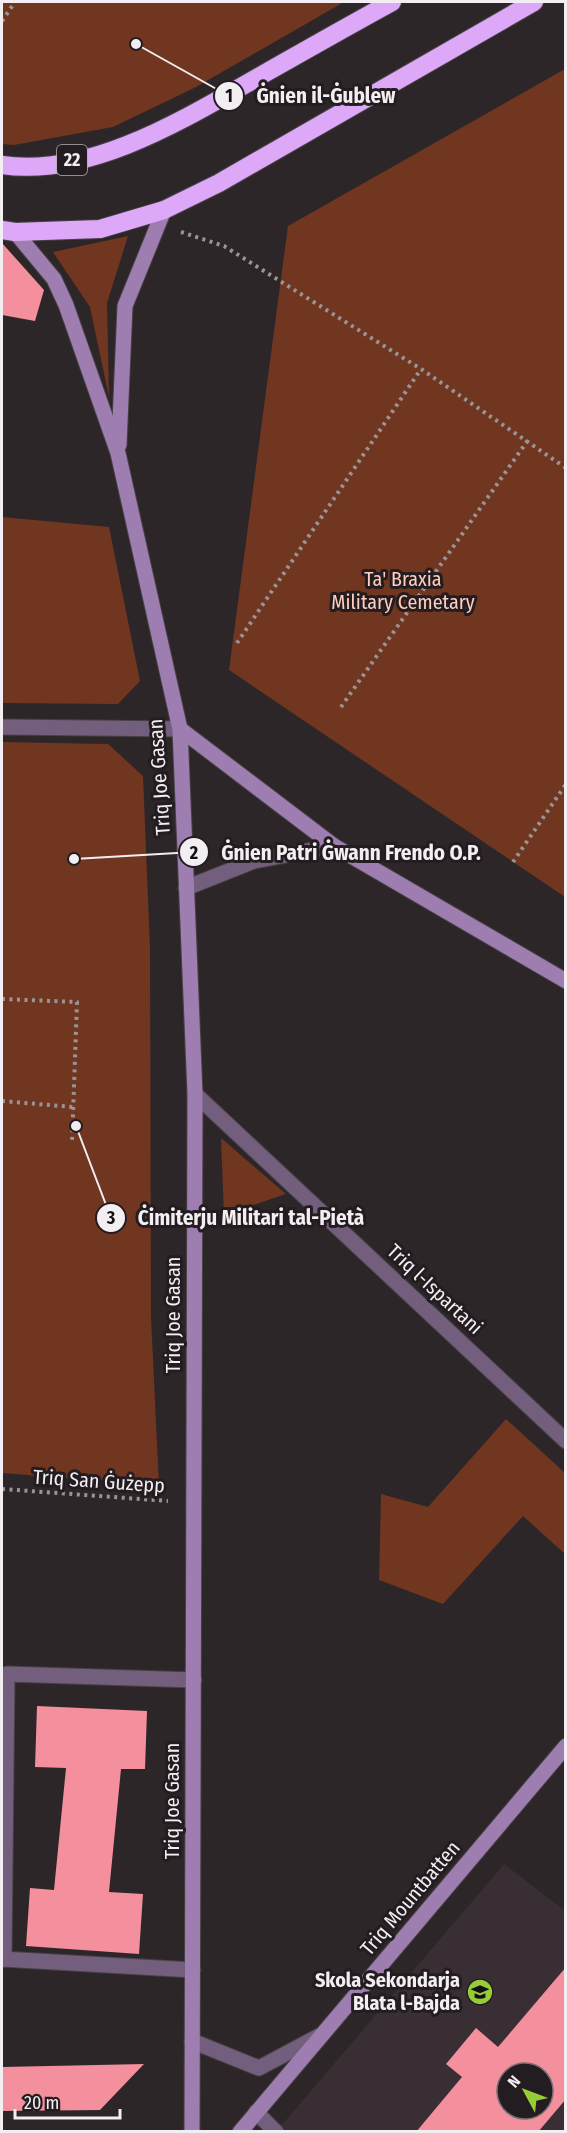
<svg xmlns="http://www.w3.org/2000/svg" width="567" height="2133" font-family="'Fira Sans Condensed',sans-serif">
<rect width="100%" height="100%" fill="#2c2629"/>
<path fill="#3a2e35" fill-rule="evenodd" d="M504,1864L565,1911V2131L276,2132ZM507,2073H543V2109H507Z"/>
<g fill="#713620">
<polygon points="2,2 344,2 196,87 113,127 14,145 2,144"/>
<polygon points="565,69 565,897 229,670 288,226"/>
<polygon points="128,236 107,303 109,397 90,307 53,252"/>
<polygon points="2,517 109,527 140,681 118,704 2,703"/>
<polygon points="2,742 108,744 143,776 150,948 151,1317 159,1485 2,1473"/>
<polygon points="221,1138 286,1194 224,1215"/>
<polygon points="506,1419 565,1473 565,1554 523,1516 443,1604 379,1580 381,1494 428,1507"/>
</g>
<g fill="#f48f9d" fill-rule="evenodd">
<polygon points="2,243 44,290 35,321 2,315"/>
<polygon points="37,1706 147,1711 145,1769 121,1769 109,1892 143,1894 139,1954 26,1946 30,1888 54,1890 66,1768 35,1767"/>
<path d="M566,1967V2099L538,2132H416L462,2077L446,2064L476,2028L498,2047ZM507,2073H543V2109H507Z"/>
<polygon points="144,2064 100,2110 2,2111 2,2067"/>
</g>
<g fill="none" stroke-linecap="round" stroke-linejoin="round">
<g stroke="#484245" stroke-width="17">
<polyline id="lane" points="256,2112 276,2132"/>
</g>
<g stroke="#484245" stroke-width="17">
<g id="street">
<polyline points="2,727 180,729"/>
<polyline points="186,888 254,861 334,846"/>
<polyline points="195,1094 566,1441"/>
<polyline points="2,1959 193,1970"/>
<polyline points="4,1959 7,1674 194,1680"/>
<polyline points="192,2041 259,2068 321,2035"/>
</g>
</g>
<g stroke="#484245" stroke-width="17">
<g id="secondary">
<polyline points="15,232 54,279 66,305 118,453 180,729 195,1094 192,2132"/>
<polyline points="119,445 125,306 164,210"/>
<polyline points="180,729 334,846 566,981"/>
<polyline points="240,2132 566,1746"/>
</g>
</g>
<g stroke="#484245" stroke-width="20">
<g id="highway">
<path d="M2,165C90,178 186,118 260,76C304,51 348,26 392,2"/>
<polyline points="2,230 15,232 100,229 164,210 219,183 534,2"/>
</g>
</g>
<g stroke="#999497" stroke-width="4" stroke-dasharray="3 4.5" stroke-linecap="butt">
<polyline points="2,21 15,2"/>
<polyline points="181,232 224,246 421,369 566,468"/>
<polyline points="237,643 421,369"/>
<polyline points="341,707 528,440"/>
<polyline points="513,862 566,784"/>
<polyline points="2,999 77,1002 72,1143"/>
<polyline points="2,1101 73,1107"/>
<polyline points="2,1489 168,1501"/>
</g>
<use href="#lane" stroke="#735e7e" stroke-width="15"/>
<use href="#street" stroke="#735e7e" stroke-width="15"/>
<use href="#secondary" stroke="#9e7db0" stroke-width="15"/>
<use href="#highway" stroke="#dda8f8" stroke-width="18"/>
</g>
<defs>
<g id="school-disc" transform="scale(1.35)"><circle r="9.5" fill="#97cc38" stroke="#231c20"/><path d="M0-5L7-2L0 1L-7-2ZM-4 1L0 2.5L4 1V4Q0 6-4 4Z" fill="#111"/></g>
</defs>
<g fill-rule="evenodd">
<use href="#school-disc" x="480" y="1992"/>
</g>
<g text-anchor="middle" stroke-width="6" stroke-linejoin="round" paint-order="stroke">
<rect fill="#231c20" stroke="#b5afb2" stroke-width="1.5" x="57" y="145" width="30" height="30" rx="4.5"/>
<g font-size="18" font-weight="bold" fill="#f3eef1">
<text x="72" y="166">22</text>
</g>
<g font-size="20" fill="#ffcebc" stroke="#231c20">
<text x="403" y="586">Ta' Braxia<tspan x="403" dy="23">Military Cemetary</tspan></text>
</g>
<g font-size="20" fill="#f3eef1" stroke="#231c20">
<text transform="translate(159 777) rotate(-94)" y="7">Triq Joe Gasan</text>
<text transform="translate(435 1289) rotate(43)" y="7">Triq l-Ispartani</text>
<text transform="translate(173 1315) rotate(-90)" y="7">Triq Joe Gasan</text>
<text transform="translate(99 1481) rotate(4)" y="7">Triq San Ġużepp</text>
<text transform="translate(172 1801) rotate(-90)" y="7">Triq Joe Gasan</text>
<text transform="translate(410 1898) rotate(-50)" y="7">Triq Mountbatten</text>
</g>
<g font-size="20" font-weight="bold" fill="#f3eef1" stroke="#231c20" text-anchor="end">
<text x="460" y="1987">Skola Sekondarja<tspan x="460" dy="23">Blata l-Bajda</tspan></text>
</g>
</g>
<path fill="none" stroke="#f3eef1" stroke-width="2" d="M136 44L229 96M74 859L194 852M76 1126L111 1218"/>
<g fill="#f3eef1" stroke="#231c20" stroke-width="2">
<circle cx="136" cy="44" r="6"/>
<circle cx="74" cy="859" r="6"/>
<circle cx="76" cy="1126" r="6"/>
<circle cx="229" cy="96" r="15"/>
<circle cx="194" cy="852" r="15"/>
<circle cx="111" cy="1218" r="15"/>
</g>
<g font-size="18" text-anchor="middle" font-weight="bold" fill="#111">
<text x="229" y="102">1</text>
<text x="194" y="859">2</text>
<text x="111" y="1224">3</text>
</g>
<g font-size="21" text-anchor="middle" font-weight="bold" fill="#f3eef1" stroke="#231c20" stroke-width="6" stroke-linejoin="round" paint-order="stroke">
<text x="326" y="103">Ġnien il-Ġublew</text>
<text x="351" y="860">Ġnien Patri Ġwann Frendo O.P.</text>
<text x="251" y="1225">Ċimiterju Militari tal-Pietà</text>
</g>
<rect width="567" height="2133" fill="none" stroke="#f3eef1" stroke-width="6"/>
<g transform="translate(525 2091) rotate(311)"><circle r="28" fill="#231c20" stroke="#767074" stroke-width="1.5"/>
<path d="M0-4.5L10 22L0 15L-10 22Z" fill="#97cc38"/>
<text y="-9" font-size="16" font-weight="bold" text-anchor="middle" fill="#f3eef1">N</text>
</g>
<path d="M15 2109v9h105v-9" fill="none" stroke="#f3eef1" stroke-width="3"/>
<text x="24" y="2109" font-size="18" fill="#f3eef1" stroke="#231c20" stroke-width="4.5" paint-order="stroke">20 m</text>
</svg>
